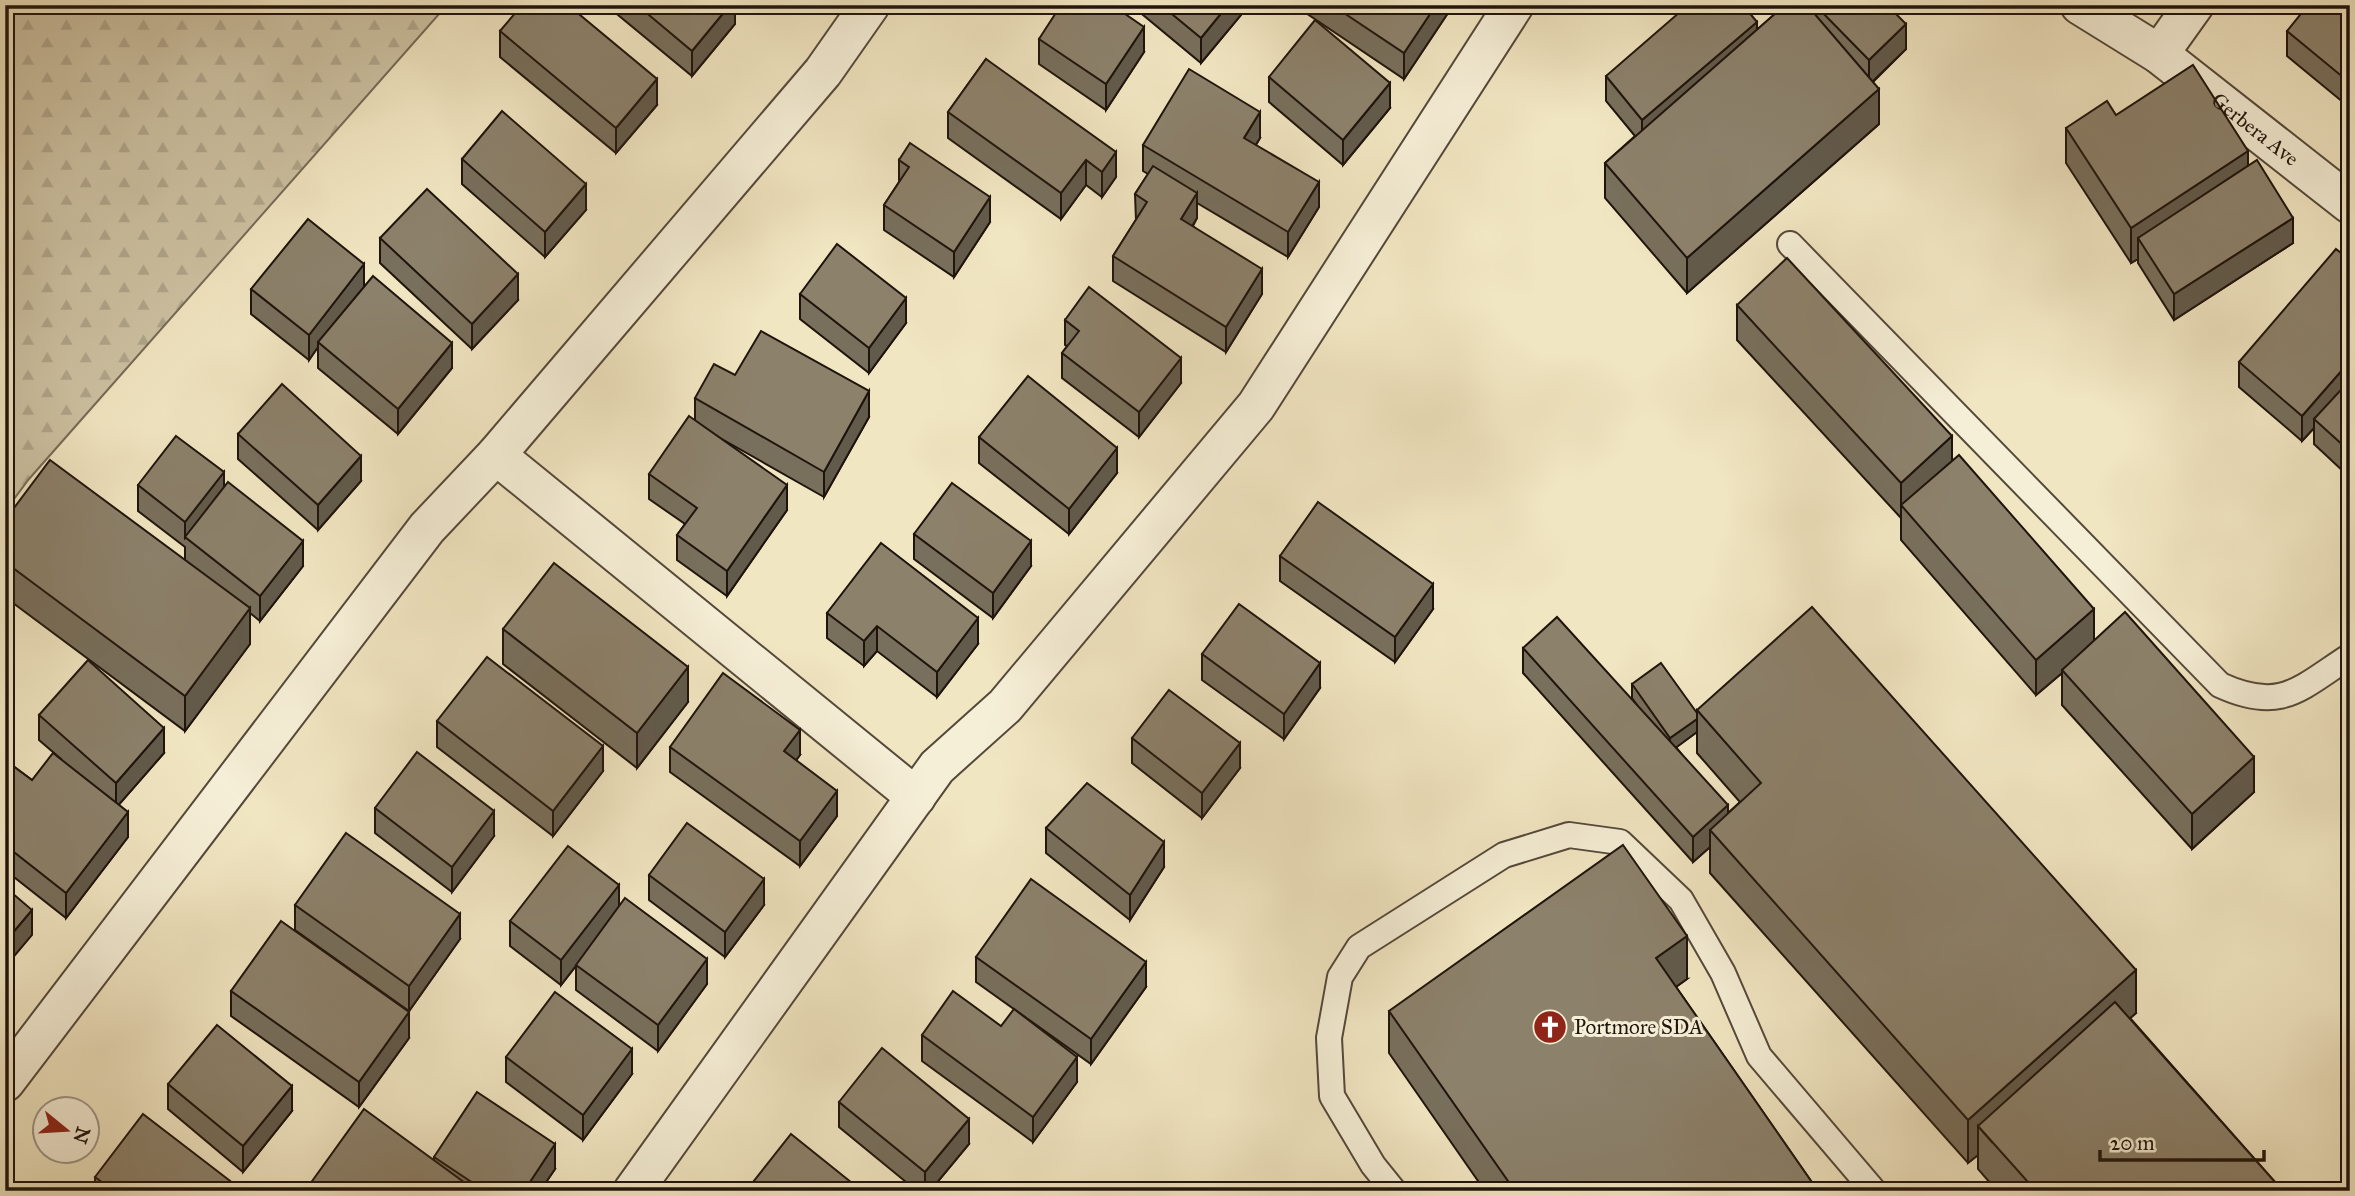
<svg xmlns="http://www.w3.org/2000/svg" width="2355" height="1196" font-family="'IM FELL Great Primer',serif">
<defs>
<pattern id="forest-firs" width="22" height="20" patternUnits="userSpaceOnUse" patternTransform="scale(1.75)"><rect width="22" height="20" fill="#cdc2a3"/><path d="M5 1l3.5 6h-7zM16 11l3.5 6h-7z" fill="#b0a68b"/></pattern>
</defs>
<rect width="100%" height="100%" fill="#f1e6c2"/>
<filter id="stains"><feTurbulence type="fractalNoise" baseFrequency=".00286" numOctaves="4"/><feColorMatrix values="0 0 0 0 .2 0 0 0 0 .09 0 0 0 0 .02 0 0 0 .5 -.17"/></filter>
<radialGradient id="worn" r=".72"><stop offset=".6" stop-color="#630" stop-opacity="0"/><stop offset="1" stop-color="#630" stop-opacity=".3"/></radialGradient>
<polygon fill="url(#forest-firs)" stroke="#766b58" stroke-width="2" points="5,5 447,5 29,479 5,511"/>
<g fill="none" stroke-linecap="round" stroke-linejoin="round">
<g stroke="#54483a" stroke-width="28">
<g id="service">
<path d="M1790,244L2220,685C2281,713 2299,689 2350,656"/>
<polyline points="1394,1191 1373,1165 1332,1096 1329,1038 1340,977 1359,947 1504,855 1569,835 1620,842 1681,900 1723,973 1759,1056 1874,1191"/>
</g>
</g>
<g stroke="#54483a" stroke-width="42">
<g id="minor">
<path id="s1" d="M2080,5L2159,54L2350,204"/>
<polyline points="2159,54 2194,5"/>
<polyline points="496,455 916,797"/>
<polyline points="5,1082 427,528 496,455 823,72 870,5"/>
<polyline points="633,1191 937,767 1005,706 1256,406 1514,5"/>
</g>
</g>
<use href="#service" stroke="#f6efd7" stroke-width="24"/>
<use href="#minor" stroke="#f6efd7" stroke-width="38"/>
</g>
<g fill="#786f5c" stroke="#1f140c" stroke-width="2" fill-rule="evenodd">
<polygon points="612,5 735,5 735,24 692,76 612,10"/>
<polygon points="1131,5 1241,5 1241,15 1201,63"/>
<polygon points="1294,5 1448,5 1448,13 1404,79"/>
<polygon points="1785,5 1887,5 1906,49 1873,82 1879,124 1687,293 1605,198 1605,163 1635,136 1606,101 1606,76 1757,30"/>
<polygon points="2350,5 2350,108 2287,56 2287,31"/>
<polygon points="500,31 657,105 616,153 500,57"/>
<polygon points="1039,39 1144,52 1106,110 1039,64"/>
<polygon points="986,59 1116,177 1102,197 1086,185 1061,219 948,138 948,112"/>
<polygon points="1269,77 1390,108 1343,165 1269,102"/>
<polygon points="2116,115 2248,166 2293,243 2174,320 2138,263 2138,259 2131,263 2066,163 2066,128"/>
<polygon points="1260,138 1256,145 1319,207 1288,257 1197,203 1197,218 1193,226 1262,294 1226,352 1113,281 1113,256 1136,220 1135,194 1148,174 1143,171 1143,145"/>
<polygon points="462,159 586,210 545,257 462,184"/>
<polygon points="899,160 990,222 954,277 884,230 884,205 899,182"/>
<polygon points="380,238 518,300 472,349 380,263"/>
<polygon points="2350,260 2345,473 2314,444 2314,428 2302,441 2239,387 2239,362"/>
<polygon points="364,287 452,368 398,434 318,368 318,347 309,360 251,314 251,289"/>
<polygon points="800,294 906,323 869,373 800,319"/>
<polygon points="1737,305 1952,461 2094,640 2254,792 2192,849 2062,705 2062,673 2036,695 1901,540 1901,518 1737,340"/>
<polygon points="1065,320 1181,383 1139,437 1062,378 1062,353 1067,346 1065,345"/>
<polygon points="735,375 869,417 824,497 720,438 787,510 727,596 677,560 677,535 685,524 649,499 649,474 695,420 695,398"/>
<polygon points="238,434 361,481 318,530 238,459"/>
<polygon points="979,437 1117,473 1069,534 979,463"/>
<polygon points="138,485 224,488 303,566 260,621 250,613 250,644 185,731 5,597 5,520 185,560 185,547 138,511"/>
<polygon points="914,534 1031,566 993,618 914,559"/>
<polygon points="1280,556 1433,609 1395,662 1280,581"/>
<polygon points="827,613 978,644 937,697 877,651 864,666 827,638"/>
<polygon points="503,629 688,702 637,768 503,664"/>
<path d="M1523,648L1637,705L1632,698V684L1697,713V710L2136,1013L2130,1018L2283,1191H1997L1978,1169V1155L1968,1163L1710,873V847L1693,862L1523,673ZM1697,732V753L1740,802L1728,813L1676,747Z"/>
<polygon points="1202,654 1320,688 1284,739 1202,680"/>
<polygon points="39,715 164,753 119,804 128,837 66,918 5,870 5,760 32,780 61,759 39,740"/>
<polygon points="437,721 603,771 553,836 437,747"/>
<polygon points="1132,738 1240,768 1202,818 1132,763"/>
<polygon points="670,747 800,755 796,760 837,816 800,866 670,772"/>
<polygon points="375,808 494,836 452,892 375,833"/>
<polygon points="2350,825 2350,878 2345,872 2345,829"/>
<polygon points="1046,828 1164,867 1130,920 1046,853"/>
<polygon points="649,875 764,905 725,957 649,900"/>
<polygon points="295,905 460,939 409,1011 295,930"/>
<polygon points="619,907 707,984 658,1051 576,990 576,966 561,985 510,946 510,921"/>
<polygon points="976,957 1146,987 1091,1064 976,982"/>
<polygon points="1687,979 1676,987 1818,1191 1485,1191 1389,1053 1389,1011"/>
<polygon points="231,991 409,1038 359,1107 231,1016"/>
<polygon points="1001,1026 1077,1082 1033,1142 922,1061 922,1035"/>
<polygon points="506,1057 632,1074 583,1140 506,1082"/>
<polygon points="168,1084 292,1111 243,1172 168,1109"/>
<polygon points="839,1102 969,1144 930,1191 917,1191 839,1127"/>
<polygon points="434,1157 555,1169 540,1191 305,1191 434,1160"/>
<polygon points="95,1177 238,1191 95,1191"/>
</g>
<g fill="#625a4b" stroke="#1f140c" stroke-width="2">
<polygon points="730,5 735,5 735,24 692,76 692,51"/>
<polygon points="1228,5 1241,5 1241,15 1201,63 1201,38"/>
<polygon points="1436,5 1448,5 1448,13 1404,79 1404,53"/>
<polygon points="1757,22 1757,47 1642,145 1642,120"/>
<polygon points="1906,24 1906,49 1869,85 1869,60"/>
<polygon points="1144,27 1144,52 1106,110 1106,84"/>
<polygon points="657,79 657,105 616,153 616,128"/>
<polygon points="1390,83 1390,108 1343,165 1343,140"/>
<polygon points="1879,89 1879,124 1687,293 1687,258"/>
<polygon points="1260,112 1260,138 1244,163 1244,138"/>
<polygon points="2248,151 2248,186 2138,238 2138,259 2131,263 2131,228"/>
<polygon points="1116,152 1116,177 1102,197 1102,172"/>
<polygon points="1086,160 1086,185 1061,219 1061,193"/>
<polygon points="1319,182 1319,207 1288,257 1288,232"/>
<polygon points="586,184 586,210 545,257 545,232"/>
<polygon points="1197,193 1197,218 1181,244 1181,219"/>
<polygon points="990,197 990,222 954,277 954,252"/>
<polygon points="2293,218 2293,243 2174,320 2174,294"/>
<polygon points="364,264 364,289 318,342 318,347 309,360 309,335"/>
<polygon points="1262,269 1262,294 1226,352 1226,327"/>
<polygon points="518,274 518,300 472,349 472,324"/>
<polygon points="906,298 906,323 869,373 869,348"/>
<polygon points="452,343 452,368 398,434 398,409"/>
<polygon points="1181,358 1181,383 1139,437 1139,412"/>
<polygon points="2350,361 2350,386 2314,419 2314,428 2302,441 2302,416"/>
<polygon points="869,391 869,417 824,497 824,472"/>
<polygon points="1952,436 1952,471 1901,505 1901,518 1901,483"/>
<polygon points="2350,442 2350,467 2345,473 2345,447"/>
<polygon points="1117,448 1117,473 1069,534 1069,509"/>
<polygon points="361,456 361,481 318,530 318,505"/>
<polygon points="224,472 224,497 185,538 185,522"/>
<polygon points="787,485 787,510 727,596 727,571"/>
<polygon points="303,541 303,566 260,621 260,596"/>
<polygon points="1031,541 1031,566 993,618 993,593"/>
<polygon points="1433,584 1433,609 1395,662 1395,637"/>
<polygon points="250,608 250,644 185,731 185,696"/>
<polygon points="2094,609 2094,644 2062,670 2062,673 2036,695 2036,660"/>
<polygon points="978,618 978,644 937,697 937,672"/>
<polygon points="877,626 877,651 864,666 864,641"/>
<polygon points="1320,663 1320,688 1284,739 1284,714"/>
<polygon points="688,667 688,702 637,768 637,733"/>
<polygon points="1697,719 1697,732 1670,752 1670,738"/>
<polygon points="164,728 164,753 116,808 116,783"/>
<polygon points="800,730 800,755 784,777 784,751"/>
<polygon points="1240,743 1240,768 1202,818 1202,793"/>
<polygon points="603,746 603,771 553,836 553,811"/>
<polygon points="2254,757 2254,792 2192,849 2192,814"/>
<polygon points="837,791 837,816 800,866 800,841"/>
<polygon points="1728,805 1728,830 1710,830 1710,847 1693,862 1693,837"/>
<polygon points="494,811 494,836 452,892 452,867"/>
<polygon points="128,812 128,837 66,918 66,893"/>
<polygon points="1164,842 1164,867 1130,920 1130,895"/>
<polygon points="764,879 764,905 725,957 725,932"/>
<polygon points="619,885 619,910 561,985 561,960"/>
<polygon points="32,910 32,935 5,967 5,942"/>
<polygon points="460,914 460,939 409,1011 409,986"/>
<polygon points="1687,936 1687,979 1656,1001 1656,958"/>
<polygon points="707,959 707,984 658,1051 658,1025"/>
<polygon points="1146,962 1146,987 1091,1064 1091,1039"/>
<polygon points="2136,970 2136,1013 1992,1142 1978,1126 1978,1155 1968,1163 1968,1120"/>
<polygon points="409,1012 409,1038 359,1107 359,1082"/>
<polygon points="632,1049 632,1074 583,1140 583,1115"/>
<polygon points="1077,1057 1077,1082 1033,1142 1033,1117"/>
<polygon points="292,1086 292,1111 243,1172 243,1146"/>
<polygon points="969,1119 969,1144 930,1191 925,1191 925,1172"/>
<polygon points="555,1144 555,1169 540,1191 524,1191"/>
</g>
<g fill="#8c816b" stroke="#1f140c" stroke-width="2">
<polygon points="522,5 568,5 657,79 616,128 500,31"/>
<polygon points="637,5 730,5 692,51"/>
<polygon points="1061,5 1112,5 1144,27 1106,84 1039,39"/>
<polygon points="1161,5 1228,5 1201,38"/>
<polygon points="1332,5 1436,5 1404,53"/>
<polygon points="1688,5 1743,5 1757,22 1642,120 1606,76"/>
<polygon points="1785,5 1807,5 1879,89 1687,258 1605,163"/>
<polygon points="1815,5 1887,5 1906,24 1869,60"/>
<polygon points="2308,5 2350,5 2350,83 2287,31"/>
<polygon points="1315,20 1390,83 1343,140 1269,77"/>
<polygon points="986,59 1116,152 1102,172 1086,160 1061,193 948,112"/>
<polygon points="2193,65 2248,151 2131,228 2066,128 2107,101 2116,115"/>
<polygon points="1189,69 1260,112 1244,138 1319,182 1288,232 1143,145"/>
<polygon points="502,111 586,184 545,232 462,159"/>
<polygon points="910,143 990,197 954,252 884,205 909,167 899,160"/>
<polygon points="2257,160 2293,218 2174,294 2138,238"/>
<polygon points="1153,166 1197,193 1181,219 1262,269 1226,327 1113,256 1147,202 1135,194"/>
<polygon points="427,189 518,274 472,324 380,238"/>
<polygon points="308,219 364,264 309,335 251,289"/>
<polygon points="837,244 906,298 869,348 800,294"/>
<polygon points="2336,249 2350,260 2350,361 2302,416 2239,362"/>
<polygon points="1787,258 1952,436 1901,483 1737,305"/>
<polygon points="373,276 452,343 398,409 318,342"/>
<polygon points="1089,287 1181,358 1139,412 1062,353 1079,331 1065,320"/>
<polygon points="761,331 869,391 824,472 695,398 714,364 735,375"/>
<polygon points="1028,376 1117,448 1069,509 979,437"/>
<polygon points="2350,380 2350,442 2345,447 2314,419"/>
<polygon points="282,384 361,456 318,505 238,434"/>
<polygon points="689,416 787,485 727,571 677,535 697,508 649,474"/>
<polygon points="176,436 224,472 185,522 138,485"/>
<polygon points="1959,455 2094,609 2036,660 1901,505"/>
<polygon points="50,460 250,608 185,696 5,562 5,520"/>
<polygon points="228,482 303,541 260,596 185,537"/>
<polygon points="952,483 1031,541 993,593 914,534"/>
<polygon points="1318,502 1433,584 1395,637 1280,556"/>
<polygon points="881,543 978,618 937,672 877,626 864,641 827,613"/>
<polygon points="554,563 688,667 637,733 503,629"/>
<polygon points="1239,604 1320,663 1284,714 1202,654"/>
<polygon points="1812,607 2136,970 1968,1120 1710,830 1761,783 1697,710"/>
<polygon points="2125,612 2254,757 2192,814 2062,670"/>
<polygon points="1557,617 1728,805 1693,837 1523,648"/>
<polygon points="487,657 603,746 553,811 437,721"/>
<polygon points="88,660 164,728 116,783 39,715"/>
<polygon points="1661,663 1697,713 1697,719 1670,738 1632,684"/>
<polygon points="723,673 800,730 784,751 837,791 800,841 670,747"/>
<polygon points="1169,690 1240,743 1202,793 1132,738"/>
<polygon points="417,752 494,811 452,867 375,808"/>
<polygon points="53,753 128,812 66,893 5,845 5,760 32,780"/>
<polygon points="1087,783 1164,842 1130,895 1046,828"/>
<polygon points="687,823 764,879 725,932 649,875"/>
<polygon points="2350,825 2350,835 2345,829"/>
<polygon points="346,833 460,914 409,986 295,905"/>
<polygon points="1623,845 1687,936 1656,958 1818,1191 1515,1191 1389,1011"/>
<polygon points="568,846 619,885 561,960 510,921"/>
<polygon points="1031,879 1146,962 1091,1039 976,957"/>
<polygon points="5,887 32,910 5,942"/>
<polygon points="625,898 707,959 658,1025 576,965"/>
<polygon points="281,921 409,1012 359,1082 231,991"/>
<polygon points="953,991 1001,1026 1014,1009 1077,1057 1033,1117 922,1035"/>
<polygon points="555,992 632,1049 583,1115 506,1057"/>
<polygon points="2115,1002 2283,1191 2036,1191 1978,1126"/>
<polygon points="217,1025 292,1086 243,1146 168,1084"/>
<polygon points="882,1048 969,1119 925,1172 839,1102"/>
<polygon points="477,1092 555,1144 524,1191 485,1191 434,1157"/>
<polygon points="364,1109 476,1191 305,1191"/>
<polygon points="143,1114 238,1187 236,1191 114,1191 95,1177"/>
<polygon points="791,1134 862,1191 746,1191"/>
</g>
<defs>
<g id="church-disc" transform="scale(1.75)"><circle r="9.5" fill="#8f2418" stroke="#f6efd7"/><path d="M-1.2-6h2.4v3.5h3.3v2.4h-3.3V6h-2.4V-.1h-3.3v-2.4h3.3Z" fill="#fff"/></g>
</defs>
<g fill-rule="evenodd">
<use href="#church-disc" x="1550" y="1027"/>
</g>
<g text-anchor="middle" stroke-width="6" stroke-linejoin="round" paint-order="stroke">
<g font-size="21" fill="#1f140c" stroke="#f6efd7">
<text dy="7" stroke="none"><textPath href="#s1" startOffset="215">Gerbera Ave</textPath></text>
</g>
<g font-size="21" fill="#1f140c" stroke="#f6efd7" text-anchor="start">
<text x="1574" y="1034">Portmore SDA</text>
</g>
</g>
<rect width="2355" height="1196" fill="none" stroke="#f1e6c2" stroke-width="28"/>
<rect x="7" y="7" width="2341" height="1182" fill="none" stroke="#1f140c" stroke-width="3.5"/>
<rect x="14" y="14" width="2327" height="1168" fill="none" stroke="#1f140c" stroke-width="2"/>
<g transform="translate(66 1130) rotate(108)"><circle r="33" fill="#f6efd7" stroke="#a09786" stroke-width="2"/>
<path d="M0-5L12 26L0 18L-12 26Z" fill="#8f2418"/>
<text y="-10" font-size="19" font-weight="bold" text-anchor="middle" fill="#1f140c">N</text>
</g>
<path d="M2100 1150v10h164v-10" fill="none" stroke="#1f140c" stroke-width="3.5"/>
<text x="2110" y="1150" font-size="21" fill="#1f140c" stroke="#f6efd7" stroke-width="5" paint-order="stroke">20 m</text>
<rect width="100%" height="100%" filter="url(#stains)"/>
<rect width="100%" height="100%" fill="url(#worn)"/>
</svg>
